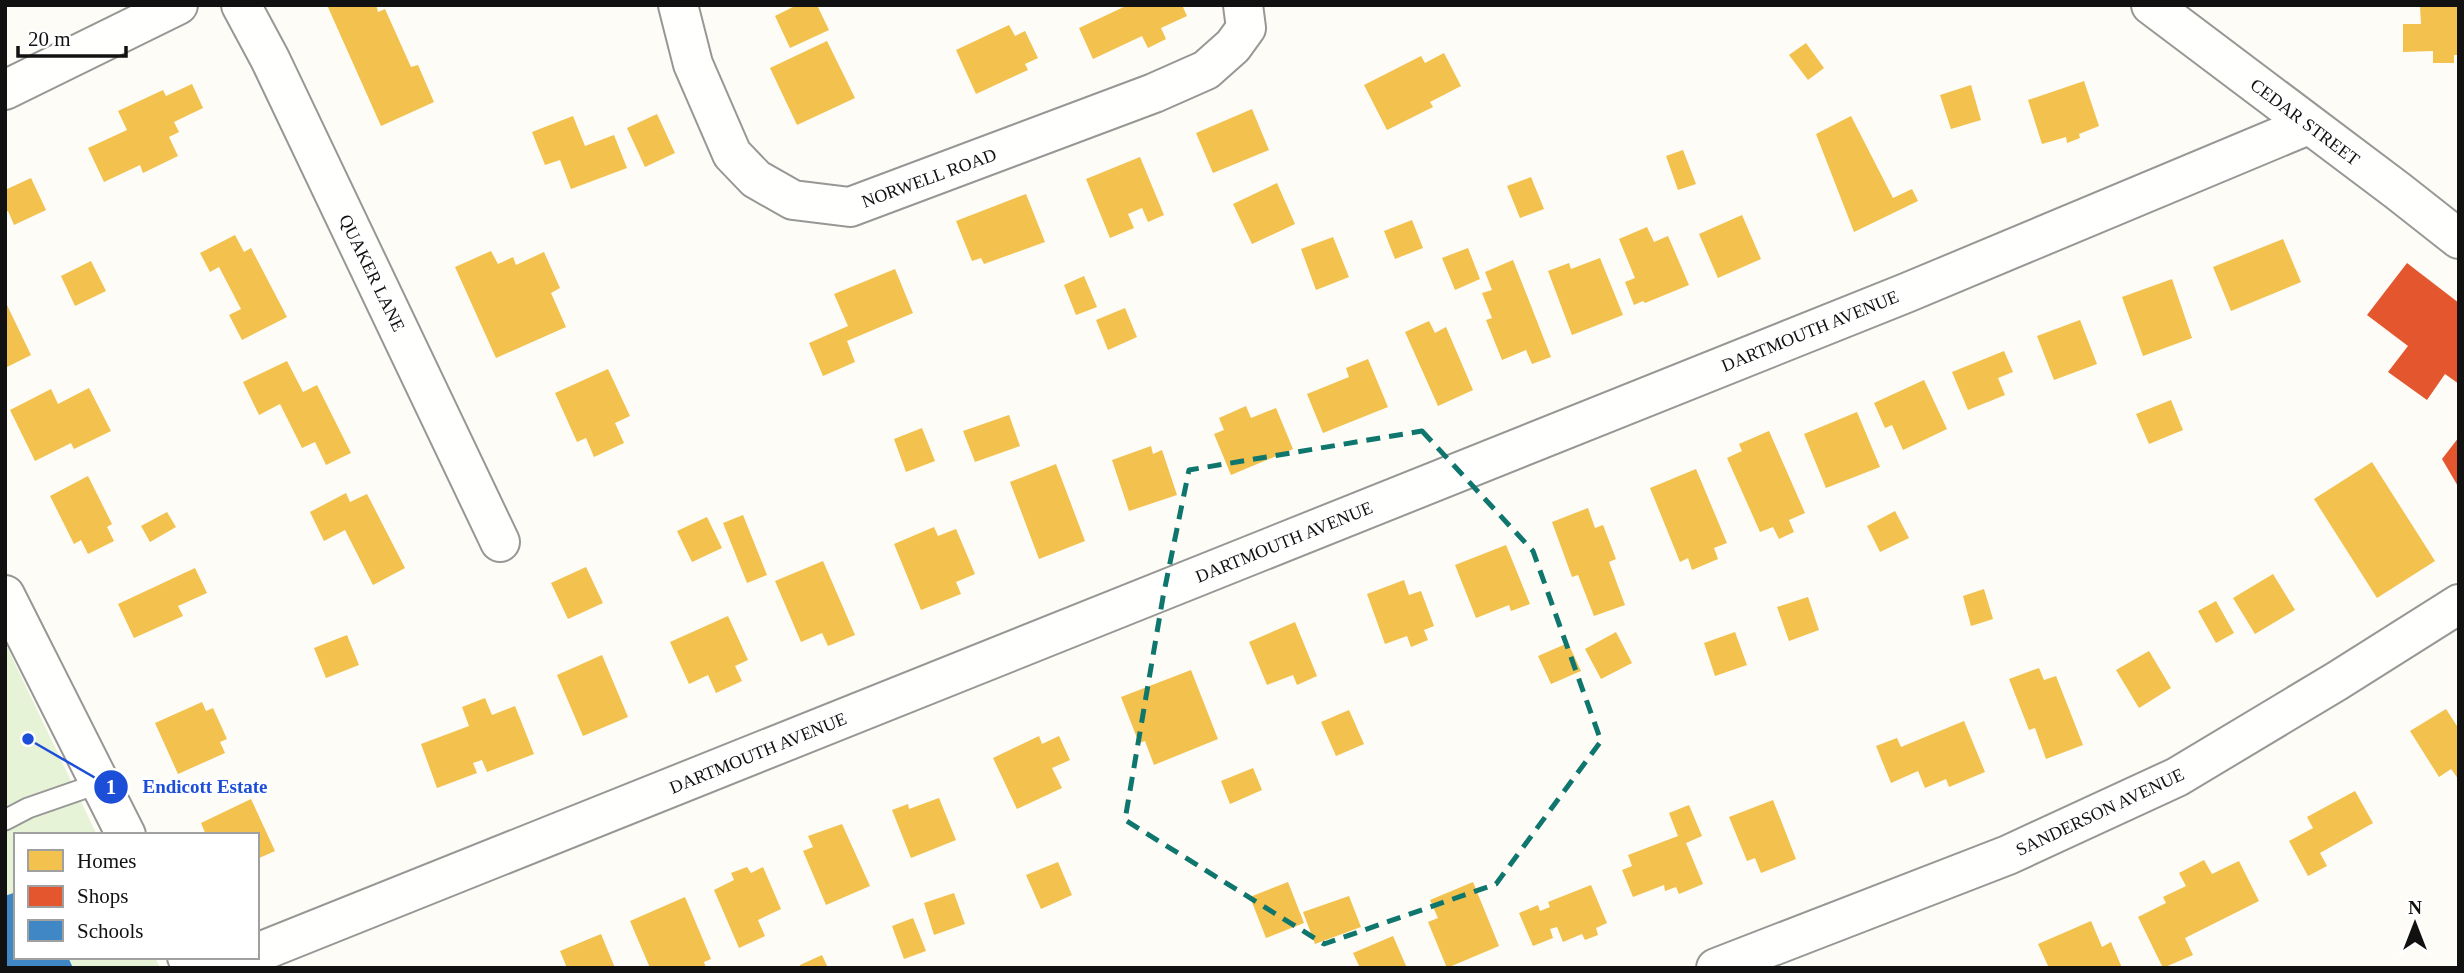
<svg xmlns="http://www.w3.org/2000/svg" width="2464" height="973" font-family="'Times New Roman',serif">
<rect width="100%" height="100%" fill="#fdfcf7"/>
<polygon fill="#e7f3d7" points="5,643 97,835 16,835 16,957 155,957 160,968 5,968"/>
<g fill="#f2c14e">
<polygon points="327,5 376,5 378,12 385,9 411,67 418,65 434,102 381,126"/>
<polygon points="797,5 817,5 829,30 790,48 775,16"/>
<polygon points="1128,5 1182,5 1187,16 1161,28 1166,39 1148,48 1142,36 1093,59 1079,28"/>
<polygon points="2420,6 2459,6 2459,55 2454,55 2454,63 2433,63 2433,51 2403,52 2403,24 2421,24"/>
<polygon points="1009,25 1015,36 1025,31 1038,58 1025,64 1028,70 976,94 956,50"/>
<polygon points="827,41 855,98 797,125 770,68"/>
<polygon points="1806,43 1824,68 1808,80 1789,55"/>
<polygon points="1444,53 1461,86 1430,102 1433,107 1387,130 1364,85 1421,56 1425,63"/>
<polygon points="2084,81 2099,126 2079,134 2080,138 2067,143 2066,137 2042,144 2028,100"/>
<polygon points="192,84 203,108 174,122 179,132 169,137 178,156 143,173 140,165 104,182 88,148 127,130 118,111 163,90 166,96"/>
<polygon points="1971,85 1981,120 1951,129 1940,95"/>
<polygon points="1252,109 1269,150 1213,173 1196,133"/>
<polygon points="657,114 675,153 645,167 627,128"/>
<polygon points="573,116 585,146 614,135 627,168 571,189 560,160 545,165 532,132"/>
<polygon points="1851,116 1893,198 1912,189 1918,201 1854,232 1816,134"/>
<polygon points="1683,150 1696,184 1678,190 1666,156"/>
<polygon points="1140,157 1164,215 1148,222 1142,208 1128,214 1134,228 1110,238 1086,179"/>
<polygon points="1531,177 1544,209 1520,218 1507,186"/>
<polygon points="31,178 46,210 14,225 8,211 5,212 5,190"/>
<polygon points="1277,183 1295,224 1252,244 1233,204"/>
<polygon points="1026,194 1045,242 984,264 981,258 972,261 956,221"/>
<polygon points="1742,215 1761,259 1718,278 1699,234"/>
<polygon points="1412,220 1423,248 1395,259 1384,231"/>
<polygon points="1647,227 1654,242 1668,236 1689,285 1645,303 1643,301 1634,305 1625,282 1635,278 1619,239"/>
<polygon points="235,235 244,252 251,248 287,317 242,340 229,315 241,309 219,267 210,272 200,253"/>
<polygon points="1333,237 1349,277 1316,290 1301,249"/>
<polygon points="2283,239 2301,282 2231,311 2213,267"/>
<polygon points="1468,248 1480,279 1455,290 1442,258"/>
<polygon points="491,251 498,264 513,257 516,265 544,252 560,288 551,293 566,327 496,358 455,267"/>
<polygon points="1600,258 1623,315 1572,335 1548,271 1569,263 1571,269"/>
<polygon points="1513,260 1551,357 1532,364 1526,350 1502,360 1486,320 1492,318 1482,293 1492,290 1485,272"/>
<polygon points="91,261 106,291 75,306 61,276"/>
<polygon points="895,269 913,313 847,341 855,362 823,376 809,343 848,326 834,294"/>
<polygon points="1084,276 1097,307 1076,315 1064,285"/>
<polygon points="2172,279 2192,338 2143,356 2122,297"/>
<polygon points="5,301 31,355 5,368"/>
<polygon points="1125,308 1137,337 1108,350 1096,320"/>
<polygon points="2080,320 2097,364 2054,380 2037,336"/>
<polygon points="1429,321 1435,333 1446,327 1473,390 1438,406 1405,332"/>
<polygon points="2004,351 2013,372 1998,378 2005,395 1968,410 1952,372"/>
<polygon points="1368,359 1388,407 1323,433 1307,394 1349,377 1346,368"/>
<polygon points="287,361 303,392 317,385 351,453 326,465 315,442 302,448 280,404 259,415 243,382"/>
<polygon points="608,369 630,416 615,423 624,443 594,457 586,438 577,442 555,393"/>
<polygon points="1924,380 1947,429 1903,450 1892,425 1885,428 1874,403"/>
<polygon points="89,388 111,431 74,449 71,443 35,461 10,410 51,389 58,404"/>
<polygon points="2171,400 2183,430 2149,444 2136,414"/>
<polygon points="1246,406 1251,418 1276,408 1293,449 1231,475 1214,434 1224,430 1219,418"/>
<polygon points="1857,412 1880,467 1826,488 1804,434"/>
<polygon points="1009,415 1020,446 975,462 963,431"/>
<polygon points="922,428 935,461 906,472 894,439"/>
<polygon points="1769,431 1805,513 1789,520 1794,532 1779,539 1773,527 1760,532 1727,458 1742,451 1739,444"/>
<polygon points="1151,446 1153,454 1162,450 1177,495 1129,511 1112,460"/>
<polygon points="2372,462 2435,561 2377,598 2314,499"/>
<polygon points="1056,464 1085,541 1039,559 1010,482"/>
<polygon points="1696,469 1727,543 1714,548 1718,559 1692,570 1688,558 1680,562 1650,488"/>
<polygon points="88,476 112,524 107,527 114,541 88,554 81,540 74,544 50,496"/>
<polygon points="346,493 350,502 367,494 405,568 373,585 345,530 324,541 310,512"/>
<polygon points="1588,508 1595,528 1603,525 1616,559 1609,562 1625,605 1594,616 1578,575 1572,577 1552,522"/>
<polygon points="1895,511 1909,538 1880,552 1867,526"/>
<polygon points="167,512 176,527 150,542 141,526"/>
<polygon points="743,515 767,575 747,583 723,523"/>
<polygon points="707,517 722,548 692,562 677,531"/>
<polygon points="934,527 938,536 956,529 975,574 956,582 961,594 921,610 894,544"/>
<polygon points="1506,545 1530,604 1511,611 1509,605 1476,618 1455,565"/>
<polygon points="823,561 855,635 828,646 822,633 801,642 775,581"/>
<polygon points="586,567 603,603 568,619 551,583"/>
<polygon points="195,568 207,593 178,606 183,616 134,638 118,604"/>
<polygon points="2273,574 2295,610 2255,634 2233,598"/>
<polygon points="1404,580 1409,595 1421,591 1434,626 1424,630 1428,640 1411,647 1407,636 1385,644 1367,594"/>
<polygon points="1984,589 1993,619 1971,626 1963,596"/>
<polygon points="1808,597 1819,630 1789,641 1777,607"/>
<polygon points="2216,601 2234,633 2216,643 2198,611"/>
<polygon points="728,616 748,660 735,666 742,681 716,693 708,675 689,684 670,642"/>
<polygon points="1295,622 1317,676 1297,685 1293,675 1267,685 1249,642"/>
<polygon points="1616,632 1632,663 1601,679 1585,649"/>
<polygon points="1735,632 1747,665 1715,676 1704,643"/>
<polygon points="347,635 359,665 326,678 314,648"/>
<polygon points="1568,643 1581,671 1551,684 1538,656"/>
<polygon points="2149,651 2171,688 2139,708 2116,670"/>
<polygon points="602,655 628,717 583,736 557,675"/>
<polygon points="2039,668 2044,680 2056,676 2083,745 2046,759 2035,728 2029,730 2009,679"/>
<polygon points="1191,670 1218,739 1154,765 1145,741 1139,743 1121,697"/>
<polygon points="485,698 492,715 515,706 534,754 487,772 482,760 473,763 477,773 437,788 421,744 469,726 462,707"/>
<polygon points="202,702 206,711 213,708 227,739 220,742 225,753 178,774 155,723"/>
<polygon points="2446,709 2459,729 2459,780 2451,769 2439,777 2410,731"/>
<polygon points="1349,710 1364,744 1336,756 1321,722"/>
<polygon points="1964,721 1985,772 1949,787 1946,779 1925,788 1918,771 1891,783 1876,746 1897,738 1901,747"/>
<polygon points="1039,736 1042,744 1059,736 1070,760 1052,768 1062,788 1017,809 993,758"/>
<polygon points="1253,768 1262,790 1230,804 1221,781"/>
<polygon points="2355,791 2373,823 2320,853 2327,866 2308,876 2289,841 2313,828 2307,817"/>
<polygon points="939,798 956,840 911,858 892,810 908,804 909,809"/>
<polygon points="251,799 275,851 257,859 257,835 206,835 201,823"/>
<polygon points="1773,800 1796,859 1761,873 1755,858 1747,861 1729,817"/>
<polygon points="1689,805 1702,836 1686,843 1703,884 1679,894 1676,887 1665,891 1664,885 1633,897 1622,870 1632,866 1628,855 1678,836 1669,813"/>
<polygon points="842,824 870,886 826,905 803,851 813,847 808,836"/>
<polygon points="2204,860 2212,874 2239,861 2259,901 2185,938 2193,955 2163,968 2138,917 2166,903 2163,897 2186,886 2179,873"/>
<polygon points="1058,862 1072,895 1041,909 1026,875"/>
<polygon points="747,867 751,873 763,867 781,909 758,920 765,936 739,948 714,890 734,880 731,873"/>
<polygon points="1288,882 1304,923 1266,938 1250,897"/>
<polygon points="1473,882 1499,946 1447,968 1428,922 1438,918 1430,900"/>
<polygon points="1591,885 1607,923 1596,928 1598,935 1585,940 1582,934 1563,942 1557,927 1550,929 1553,938 1533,946 1519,913 1538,905 1540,911 1550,907 1548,902"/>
<polygon points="954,893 965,924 934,935 924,903"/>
<polygon points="1349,896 1361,927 1315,944 1303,912"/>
<polygon points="685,897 711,959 704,962 706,968 650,968 630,921"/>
<polygon points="913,918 926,951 904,959 892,926"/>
<polygon points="2091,921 2102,947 2111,942 2122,968 2049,968 2038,944"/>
<polygon points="601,934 615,968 567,968 560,951"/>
<polygon points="1393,936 1407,968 1360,968 1353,953"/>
<polygon points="822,955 828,968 801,968 800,965"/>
</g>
<g fill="#e4572e">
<polygon points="2407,263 2459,303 2459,384 2445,374 2427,400 2388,372 2408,346 2367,315"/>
<polygon points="2459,437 2459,488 2442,459"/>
</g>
<polygon fill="#3f88c5" points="16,892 16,957 68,957 73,968 8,968 5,961 5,896"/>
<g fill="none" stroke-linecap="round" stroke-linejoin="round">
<g stroke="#979795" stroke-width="23">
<polyline id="service" points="5,820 28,808 100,783"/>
</g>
<g stroke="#979795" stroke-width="42">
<g id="minor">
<polyline points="241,5 270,59 500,542"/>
<polyline points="678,5 693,64 732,154 756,179 793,200 850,207 1154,93 1206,70 1233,46 1246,28 1243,5"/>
<polyline points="2151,5 2398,191 2459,239"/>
<polyline points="257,953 1906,293 2308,125"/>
<polyline points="221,968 247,957"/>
</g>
</g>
<g stroke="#979795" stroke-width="42">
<g id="tertiary">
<polyline points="5,90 178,5"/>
<polyline points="5,595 126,835"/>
<polyline points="187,957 192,968"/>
<polyline points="1716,968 2008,855 2177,777 2337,681 2459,604"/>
</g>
</g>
<use href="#service" stroke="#fffffe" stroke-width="19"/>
<use href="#minor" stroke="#fffffe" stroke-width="38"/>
<use href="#tertiary" stroke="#fffffe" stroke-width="38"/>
</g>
<path fill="none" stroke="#0f766e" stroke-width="5" stroke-dasharray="14 9" stroke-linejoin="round" d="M1422,431L1533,551L1601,741L1496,884L1324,944L1125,820L1163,597L1189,470Z"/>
<g text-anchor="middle" stroke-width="7" stroke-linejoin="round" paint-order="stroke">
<g font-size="18" fill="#111" stroke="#fff">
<text transform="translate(2305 122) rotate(37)" y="6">CEDAR STREET</text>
<text transform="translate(929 178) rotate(-20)" y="6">NORWELL ROAD</text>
<text transform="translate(372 273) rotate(64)" y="6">QUAKER LANE</text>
<text transform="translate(1810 331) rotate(-22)" y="6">DARTMOUTH AVENUE</text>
<text transform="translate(1284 542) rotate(-22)" y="6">DARTMOUTH AVENUE</text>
<text transform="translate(758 753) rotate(-22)" y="6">DARTMOUTH AVENUE</text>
<text transform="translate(2100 812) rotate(-25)" y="6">SANDERSON AVENUE</text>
</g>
</g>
<path fill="none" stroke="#1d4ed8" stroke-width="2.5" d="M28 739L111 787"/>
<g fill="#1d4ed8" stroke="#fff" stroke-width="2.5">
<circle cx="28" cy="739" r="7"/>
<circle cx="111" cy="787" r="18"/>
</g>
<g font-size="21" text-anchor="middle" font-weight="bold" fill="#fff">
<text x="111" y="794">1</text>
</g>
<g font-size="19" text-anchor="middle" font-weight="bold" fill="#1d4ed8" stroke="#fff" stroke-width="7" stroke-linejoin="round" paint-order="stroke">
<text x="205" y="793">Endicott Estate</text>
</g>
<rect width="2464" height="973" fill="none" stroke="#111111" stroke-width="14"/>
<rect x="14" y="833" width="245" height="126" fill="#ffffff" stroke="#a0a0a0" stroke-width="2"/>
<rect x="28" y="850" width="35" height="21" fill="#f2c14e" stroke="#a0a0a0" stroke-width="2"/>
<text x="77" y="868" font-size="21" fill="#111111">Homes</text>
<rect x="28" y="886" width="35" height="21" fill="#e4572e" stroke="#a0a0a0" stroke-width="2"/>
<text x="77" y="903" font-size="21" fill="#111111">Shops</text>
<rect x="28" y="920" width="35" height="21" fill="#3f88c5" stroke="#a0a0a0" stroke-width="2"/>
<text x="77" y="938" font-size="21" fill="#111111">Schools</text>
<g transform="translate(2415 924)" stroke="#ffffff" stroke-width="5" paint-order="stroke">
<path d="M0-5L12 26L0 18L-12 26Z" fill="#111111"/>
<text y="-10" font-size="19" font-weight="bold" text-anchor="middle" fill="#111111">N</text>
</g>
<path d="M18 46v10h108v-10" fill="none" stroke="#111111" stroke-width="3.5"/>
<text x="28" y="46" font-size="21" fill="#111111" stroke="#ffffff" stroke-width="5" paint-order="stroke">20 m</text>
</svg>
